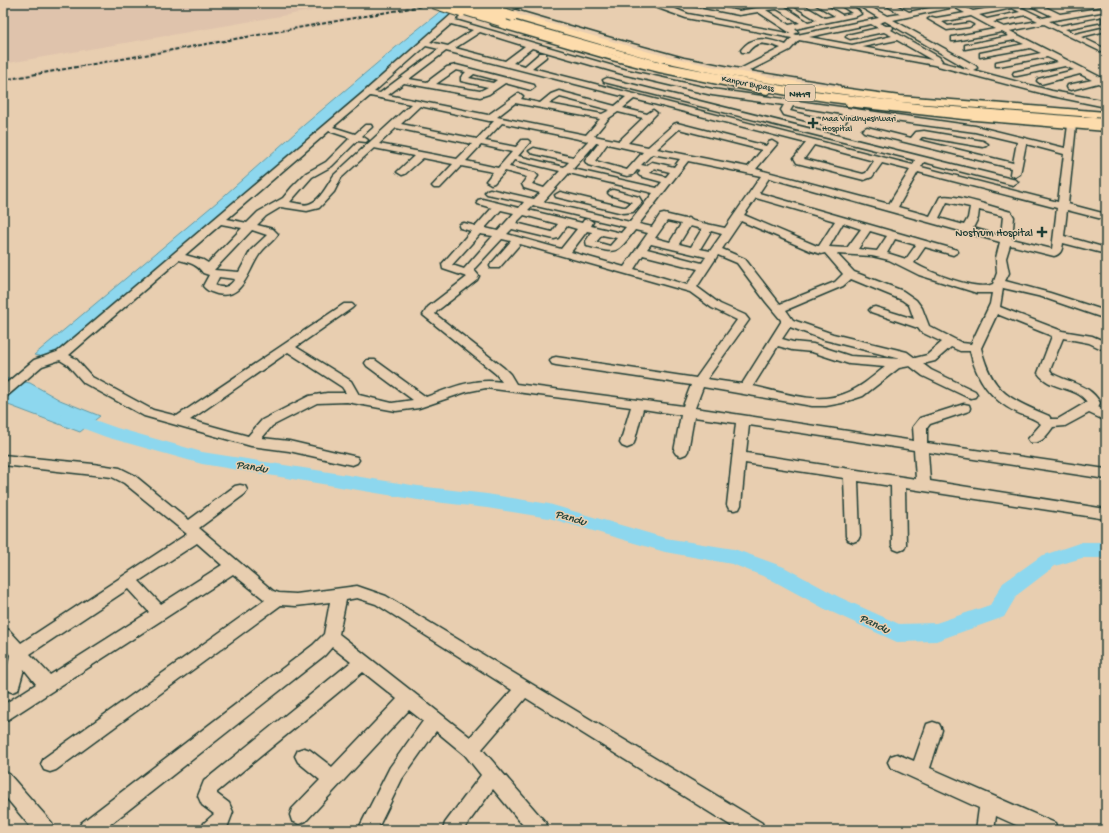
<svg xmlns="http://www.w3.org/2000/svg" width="1109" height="833" font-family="'Gochi Hand',sans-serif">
<rect width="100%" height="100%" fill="#e8ceb0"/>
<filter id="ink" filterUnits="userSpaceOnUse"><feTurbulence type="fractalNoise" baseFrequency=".025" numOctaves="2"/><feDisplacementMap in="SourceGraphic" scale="8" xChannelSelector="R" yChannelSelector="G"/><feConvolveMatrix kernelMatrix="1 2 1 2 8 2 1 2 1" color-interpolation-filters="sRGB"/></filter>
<g filter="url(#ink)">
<g fill="#dfc3ac">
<polygon points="3,3 356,3 3,64"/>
<polygon points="426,3 446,3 3,82 3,78"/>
</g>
<g fill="#8dd7ee" stroke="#6199a4">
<polygon points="451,3 467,3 52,359 34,355 217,202 304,125 408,37"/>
<polygon points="3,378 30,383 60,400 100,416 80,432 3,403"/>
</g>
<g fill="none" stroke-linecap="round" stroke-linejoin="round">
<polygon fill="#8dd7ee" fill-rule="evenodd" points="69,411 117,428 202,452 418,486 487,494 549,504 665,538 734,549 784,567 839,597 899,624 936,623 990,605 1003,583 1041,556 1082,542 1106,542 1106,558 1082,558 1055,566 1017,595 1004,617 936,641 897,642 825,609 770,579 732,564 665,552 549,518 487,508 418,500 202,464 106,437 63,421 60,417 63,413"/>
<g stroke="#1f3d34" stroke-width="3">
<g id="minor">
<path d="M520,3H533L512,9L618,40L684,58L740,69L781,48C768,44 757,39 748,52H742L741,50C753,34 769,39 786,45L792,38L686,18L655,7V3H661L688,14L792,34L758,12L739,15L689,5L685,3H700L739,11L784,3H800L825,18L835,16L813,3H822L842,15L852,13L837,3C846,3 856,6 861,14L857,16L795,29L798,32L794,34L797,35L879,18L854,3H863L887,16L901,14L882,3H892L909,12L954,3H969L962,6L973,11L1018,3H1037L1060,14L1106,7V11L1049,21L1059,26L1101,18V22L1065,29L1075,34L1106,27V31L1081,37L1106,49V54L1044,24L1010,31L1106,80V87L1098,83L1071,90L1068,89L1067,87L1068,85L1092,80L1080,74L1041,84L1037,81L1038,79L1074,70L1065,66L1017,76H1014L1013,74L1014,72L1058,62L1047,57L999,66H996V62L1041,53L1030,48L980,57V53L1024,44L1015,40L965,49V45L1009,36L1002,32L955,41H952V37L995,29L971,16L942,22L948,26L969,23L973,25L969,27L947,30L928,19L932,17L936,18L965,13L954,7L893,20L976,66L977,68L973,70L1052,91L1106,101V107L1052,96L934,65L799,40L790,50L749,71L837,85L840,86L841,88L840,90L740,74L683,62L612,44L496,8L500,6L504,7ZM1029,5L1052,16L1043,18L1020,7ZM794,6L817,20L808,22L785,7ZM1012,8L1020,12L987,19L979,15ZM777,9L800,23L789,25L766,10ZM1026,15L1038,21L1004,27L993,22ZM885,21L970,70L941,62L942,61L939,57L891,30L893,28L892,26H886L879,23ZM871,24L878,28L847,35L846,37L850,39L884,32L892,36L852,45L809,37ZM897,40L932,60L862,47Z"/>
<path d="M899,3H914C911,6 902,6 899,3Z"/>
<path d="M452,14H458L459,16L455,20L627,70L712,89L975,126L1065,148L1068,125L1072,122L1075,123L1076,125L1068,204L1106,214V220L1067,210L1064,236L1106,248V254L1063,243C1062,250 1061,254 1054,256L1010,245L1006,258L1009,273L1005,281L1050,293L1106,311V319L1042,297L1003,288L1000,307L1062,331L1092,336L1106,342V351L1089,343L1063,338L1050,370L1053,374C1070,383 1091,385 1100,403L1098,407L1106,411V421L1089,413L1065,426L1053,427C1047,435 1041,445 1030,442L1028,439L1041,424C1035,418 1024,416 1016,412C991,400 976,378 970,351H960L951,347L935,361L923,364L931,370L975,391L977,394L975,397L971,398L967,397L923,376L910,366L899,368L863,396L842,403L826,406H812L703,387L695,408L914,441L913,427L920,418L964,404L969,405L970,408L969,411L930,424L927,428V443L1106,469V479L928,452L930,481L1106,509V519L905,488L906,545L904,549L899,551L894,549L892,545L891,486L858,481L860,536L858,540L853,542L848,540L846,536L844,478L745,463L741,505L739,509L734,510L729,509L727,505L736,423L694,417L688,451L686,454L681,456L676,454L674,451L681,415L643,409L634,443L632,446L627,448L622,446L620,443L631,407L486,388L466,392L419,408L396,411L347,402L317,403L272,426L262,438L289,441L357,457L359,460L357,463L352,465L289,451L251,446L144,416L84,383L68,365L60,360L42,366L7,396L3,397V386L34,360L57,352L61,349L365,91ZM451,24L473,30L448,46L430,42ZM480,32L525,46L505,61L455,48ZM426,46L439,49L380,93L374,92ZM532,48L622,74L712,95L784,105L781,110L784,115L833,128L843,126L850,115L975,132L1017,142L1013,163L919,140L922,137H924L983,147L986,146L988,144L983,141L924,131L916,132L911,138L867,127L862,130L864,132L1011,168L1010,174L1015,177L1020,174L1026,144L1064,154L1058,202L921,167L924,162L1013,185L1018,182L1016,180L607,78L603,80L604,82L915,160L913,165L532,68L546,57V53H540L525,66L513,63ZM446,51L626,97L615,106L559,91L551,94L540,103L521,99L523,96L519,93L488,115L388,95L404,83L480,97L489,94L505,83L531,90L535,87L534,85L456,65L447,67L427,82L409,79ZM456,70L466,72L461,77V81L488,87L480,91L436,84ZM474,74L497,80L493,83L469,78ZM370,96L411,104L334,175C328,184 320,201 309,204C304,206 296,203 290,202L312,177L332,166L357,141L366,142L368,140L362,136L372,127L371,125H365L355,134L333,127ZM560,97L610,110L602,114L549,104ZM634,99L806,143L794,158L797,163L864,180L872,177L882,163L910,170L889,204L756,169L777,144L772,141L769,142L766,146L677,123L674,124L648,147L628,143L657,113L653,110L647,114L623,108ZM515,103L600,119L586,135L497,117ZM420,106L489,121H494L477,139L401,124ZM793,106L842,114L837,122H833L790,111ZM618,112L643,118L619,141L594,136L609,118ZM502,123L588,141L573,157L534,148L529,151L531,153L569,162L564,167L518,156L530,142L528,140H522L516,147L485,141ZM396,128L472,144L457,159L379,144ZM679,129L762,150L748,167L657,149ZM329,131L350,138L326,162L306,173L292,187L283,198L258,212L247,223L227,219ZM597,142L599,143L585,161L588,165L627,176L633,175L637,170L641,171L638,174L640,176L662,182L657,188L573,169ZM607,144L643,152L627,170L595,161ZM481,145L512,152L498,168L466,161ZM814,145L874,161L866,173L863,174L804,159ZM374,148L414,156L397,172L402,175L405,174L423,158L453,164L434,184L432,186L434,188H440L461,166L493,172L486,181L491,184L494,183L505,171L527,177L522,184L524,188L540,193L534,199L490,189L487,190L485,192L487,194L524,202L519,208L482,199L478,200L477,202L478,204L492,208L476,226L464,223L460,224L459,226L460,228L471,231L442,264L443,269L467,277L428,307L423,315L496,374L502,382C473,378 453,387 426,397L375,360H367L365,363L367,366L413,400L392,403L359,395L351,381L296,347L352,308L354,306L352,304H344L177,416L153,410L92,377L76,359L69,355L179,260C190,263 197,264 203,273L209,275L203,286C207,291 211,292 217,294C243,300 248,271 259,255C264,247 273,242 278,234L273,229L257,225L266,216L281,207L307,211L319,208L334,192L341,178ZM652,154L680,159L674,167L652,162L646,166L641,165ZM514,160L560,171L544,188L532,184L538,176L535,173L509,167ZM688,161L761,176L725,228L693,221L688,218L685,219L664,214L660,215L652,227L639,224ZM654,168L670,172L666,177L650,173ZM918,172L1057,208L1052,249L1012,239L1014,217L1011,212C995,208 955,193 940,197L930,216L898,207ZM569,173L653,193L630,222L543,202ZM769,178L1000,242L996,258L997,273L993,284C977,292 929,272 914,263L925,247L953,255L958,252L957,250L759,193ZM756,198L835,221L819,246H817L744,215ZM947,202L970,207L968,218L964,225L939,218ZM533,205L536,206L626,227L621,233L591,226L593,222L588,219L584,220L582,223L528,210ZM501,210L514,213L498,231L485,228ZM979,210L1003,216L1001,236L973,228L978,218ZM524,215L558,224L552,232L516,223ZM667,221L681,224L670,242L655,238ZM741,221L811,251L821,254L825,253L843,274L835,282L780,304L745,259L722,249ZM843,223L861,229L847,248L829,247ZM221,224L242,228L208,263L203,260L185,255ZM567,226L577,229L561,249L507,234L512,229L554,239L558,238ZM690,226L702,229L691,247L679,244ZM252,230L267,235L251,250L239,272L214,270ZM635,230L648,233L624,267L571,252L587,231L592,232L586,241L587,246C618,254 616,254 635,230ZM711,231L722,234L710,251L700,249ZM870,231L887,236L877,251L858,249ZM480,234L493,236L464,269L452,265ZM602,235L617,238L610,246L596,242ZM502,239L511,241L491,264L490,266L491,268H499L520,244L690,292L712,308L737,320L696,378L556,357L552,358L550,361L552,364L556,365L691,385L683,406L516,384L510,374L504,368L435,314L437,311L477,280L479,276L474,270L475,268ZM895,239L916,245L906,259L887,253ZM651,244L706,257L702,263L647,249ZM837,254L872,256L889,260L919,275L977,293H992L990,304L971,344L962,343L929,326L922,308L916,300L903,291L854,272ZM643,255L698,269L687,285L634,269ZM718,255L737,263L766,302L781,320V322L742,384L707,379L749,320L745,315L720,304L697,287ZM219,277L235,279C230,286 224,290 215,285ZM851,279L902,300L909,305L914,319L875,307L871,308L869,310L871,312L918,328L921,332L942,342L927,355L915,358L907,352L833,334L793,320L786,310L843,286ZM997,314L1052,336L1038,373C1049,390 1076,386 1087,402L1058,419H1051L1049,416C1010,399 992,393 981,348ZM790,327L825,340L901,359L850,356L813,344L793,342L782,339ZM778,346L792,350L812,352L849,364L885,367C872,377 859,389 844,394C816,405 781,392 753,386ZM288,352L342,387L346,393H327L309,396L262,420L248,436L190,420ZM749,425L914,450L916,479L746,453Z"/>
<polygon points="613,190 639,197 642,202 633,212 623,213 556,197 555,195 560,192 623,207 626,207 632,202 610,195 608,193 610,191"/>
<path d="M3,455L93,464L120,468L134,475L189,520L235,486L240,485L245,486L247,490L245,494L199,528L273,591L279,593L296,594L357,586L386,596L762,823L764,830H738L526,698L482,749L546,823L548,830H527L493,789L463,830H443L445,823L481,775L465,755L436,731L402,779L377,830H358L390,767L423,721L409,710L306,821L299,824L292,821L290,815L292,809L320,780L298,762L295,756L298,750L304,748L310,750L332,767L397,699L363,672L217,792V794L229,803L233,812L227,828L225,830H202L204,823L214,814L202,805L198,796L204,781L351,662L332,647L325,655L103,830H79L81,823L313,645L324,634L330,602L296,606L281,605L56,770L50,772L44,770L41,764L44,758L265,600L233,574L9,719L3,722V705L36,684L24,669L18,690L12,692L6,690L4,685L10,655L3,646V628L9,630L21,643L187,534L124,483L112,477L3,465ZM197,543L222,565L161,604L139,581ZM128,589L149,612L50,675L30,654ZM357,598L376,604L512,690L470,737L339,634L346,600Z"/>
<polygon points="933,722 939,724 942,730 930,768 1055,823 1057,830 1027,830 996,816 994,830 976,830 979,808 891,768 888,762 891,756 897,754 914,761 927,724"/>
<polygon points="3,771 9,774 52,823 54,830 33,830 3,794"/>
</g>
</g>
<g stroke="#1f3d34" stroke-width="3">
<g id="major">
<polygon points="513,13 653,53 719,68 799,82 900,96 1106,112 1106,118 900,102 799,88 719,74 651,59 510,18 508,16"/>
<polygon points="495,20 618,56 663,67 767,88 772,91 767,94 659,72 612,60 492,25 490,23 492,21"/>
<polygon points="851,101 963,113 1106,125 1106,131 963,119 847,106 846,104"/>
</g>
</g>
<g stroke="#1f3d34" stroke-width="3">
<path id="highway" d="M501,17L668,64L799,89L917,104L1106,119V127C1004,119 901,113 799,97C697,80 597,51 497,22L496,20Z"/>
</g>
<use href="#minor" fill="#e8ceb0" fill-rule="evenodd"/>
<use href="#major" fill="#fddcac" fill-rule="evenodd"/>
<use href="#highway" fill="#fddcac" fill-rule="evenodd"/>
<polyline stroke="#1f3d34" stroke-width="2" stroke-dasharray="4 2" stroke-linecap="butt" points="3,80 439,3"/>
<g stroke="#1f3d34" stroke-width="12" stroke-linecap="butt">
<g id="major-bridge">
<polyline points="433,3 461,12"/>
<polyline points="471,3 513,16"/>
</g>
</g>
<g stroke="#1f3d34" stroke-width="14" stroke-linecap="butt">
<polyline id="highway-bridge" points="446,3 501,20"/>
</g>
<use href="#major-bridge" stroke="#fddcac" stroke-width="10"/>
<use href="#highway-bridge" stroke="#fddcac" stroke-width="12"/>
</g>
</g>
<g fill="#1f3d34" stroke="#e8ceb0" stroke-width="1.5">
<path d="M811 117h4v4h4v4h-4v4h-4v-4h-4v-4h4z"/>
<path d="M1040 226h4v4h4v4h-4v4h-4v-4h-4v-4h4z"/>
</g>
<g text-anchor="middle" stroke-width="3" stroke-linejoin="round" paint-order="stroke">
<g font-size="9" fill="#1f3d34" stroke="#e8ceb0">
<text transform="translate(748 83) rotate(11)" y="3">Kanpur Bypass</text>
</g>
<g font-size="9" fill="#1f3d34" stroke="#e8ceb0" text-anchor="start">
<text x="822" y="121">Maa Vindhyeshwari<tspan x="822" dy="10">Hospital</tspan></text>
</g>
<rect fill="#e8ceb0" stroke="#5b6859" stroke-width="1" x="785" y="85" width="30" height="16" rx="3"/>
<g font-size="10" font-weight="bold" fill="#1f3d34">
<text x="800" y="97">NH19</text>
</g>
<g font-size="11" fill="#1f3d34" stroke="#e8ceb0" text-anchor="end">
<text x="1033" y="236">Nostrum Hospital</text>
</g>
<g font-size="12" font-style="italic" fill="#24453d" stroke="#e8ceb0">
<text transform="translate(252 466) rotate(9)" y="4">Pandu</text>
<text transform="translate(571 517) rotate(16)" y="4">Pandu</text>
<text transform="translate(875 623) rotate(25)" y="4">Pandu</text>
</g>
</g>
<rect width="1109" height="833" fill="none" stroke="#e8ceb0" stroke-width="16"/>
<rect x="8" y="8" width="1093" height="817" fill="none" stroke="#1f3d34" stroke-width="1.5" filter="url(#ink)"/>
</svg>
